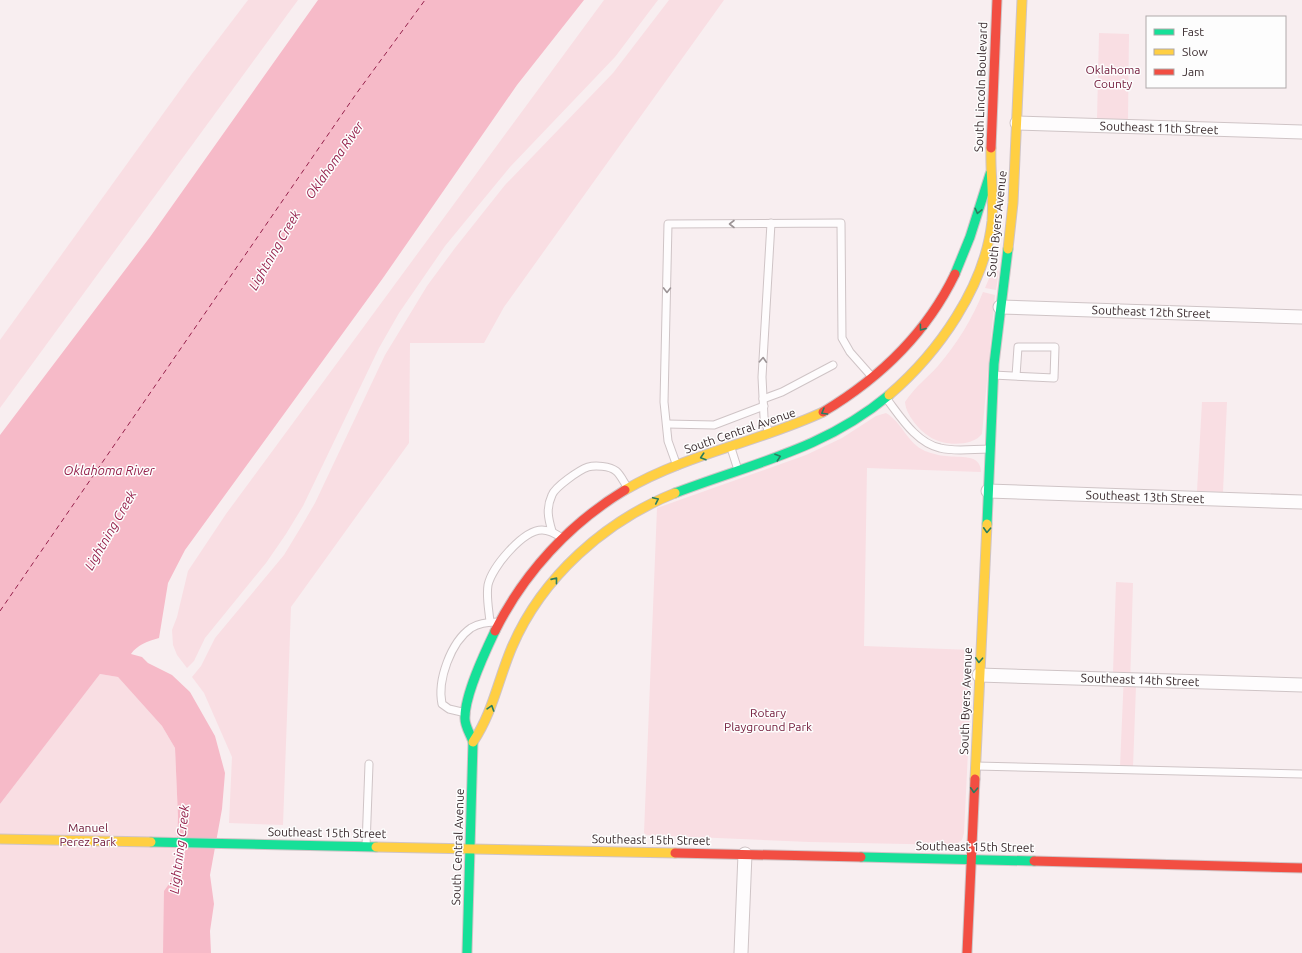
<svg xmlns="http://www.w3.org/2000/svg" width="1302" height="953" font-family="Ubuntu,sans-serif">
<rect width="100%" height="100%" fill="#f8eef0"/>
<g fill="#f9dee3">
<polygon points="248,0 298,0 0,408 0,340 191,75"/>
<polygon points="604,0 658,0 615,57 510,167 445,246 399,313 379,348 303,506 286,534 266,563 205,638 194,661 187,668 177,655 173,645 172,630 177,617 188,571 226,514"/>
<polygon points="669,0 724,0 504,307 484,343 410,343 409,443 291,607 283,825 229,823 232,757 204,693 192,677 201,666 215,638 284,555 301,527 315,503 385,355 427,286 455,248 505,185 613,73"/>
<polygon points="1099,33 1129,34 1128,120 1097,119"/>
<polygon points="993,269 999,271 996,290 985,288"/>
<path d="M983,292L995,295L982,434C972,447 943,446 930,437C919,430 906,415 905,402C914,388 927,378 938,366C956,345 973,318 983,292Z"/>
<polygon points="1202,402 1227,402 1223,492 1197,491"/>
<path d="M886,413C902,422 907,443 925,451C931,453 940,456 946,456C959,458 981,453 981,472L867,468L864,646L973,650L964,833L962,840L955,845L809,842L647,835L644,833L657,508L806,455L842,438L876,416Z"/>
<polygon points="1116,582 1133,583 1130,686 1136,686 1133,767 1120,767 1124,673 1113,672"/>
<polygon points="100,674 118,677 162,726 175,748 178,817 176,866 169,884 163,953 0,953 0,804"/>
</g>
<path fill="#f6bac8" d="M318,0H584L517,85L383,278L185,550L168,583L159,638C148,641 137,645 131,654L142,657L148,663L172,675L190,692L215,736L225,773L222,809L210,875L214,904L210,931L211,953H163L164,891L169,884L176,866L178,817L175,748L162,726L118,677L100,674L0,804V435L150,237Z"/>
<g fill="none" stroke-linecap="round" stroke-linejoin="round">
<polyline stroke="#95204b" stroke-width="1" stroke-dasharray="5 4" stroke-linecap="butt" points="0,611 356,94 425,0"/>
<g stroke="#cfc4c6" stroke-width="9">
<g id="lane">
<polyline points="993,375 1054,378 1055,347 1018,347 1016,376"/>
<path d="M886,398C900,416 916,443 940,448C955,452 973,449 989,449"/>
<polyline points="763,399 782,392 833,365"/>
<polyline points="667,424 714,425 764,406"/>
<polyline points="769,434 764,417 762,377 771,223"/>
<polyline points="731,448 738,470"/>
<polyline points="677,466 668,441 664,402 668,224 841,223 842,338 850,352 873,378"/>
<path d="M552,531C548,518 546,508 552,495C555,487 579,470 588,467C595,465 610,466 616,471C621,475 624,483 628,488"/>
<path d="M490,622C489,610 486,597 488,585C492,567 523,530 542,530C550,530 556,534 562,538"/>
<path d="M466,713L449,709L442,704C437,680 451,642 471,628C479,623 489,622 498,622"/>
<polyline points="976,766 1302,774"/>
<polyline points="366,846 369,764"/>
</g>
</g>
<g stroke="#cfc4c6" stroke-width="15">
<g id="street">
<polyline points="1017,123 1302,132"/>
<polyline points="1000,307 1302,317"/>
<polyline points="988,491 1302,502"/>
<polyline points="979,675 1302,685"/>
<polyline points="741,953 745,854"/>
</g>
</g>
<g stroke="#cfc4c6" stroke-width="11">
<g id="fast">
<polyline points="955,274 970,237 990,174"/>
<path d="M675,493C753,463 823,450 889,395"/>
<polyline points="987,524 994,364 1008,249"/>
<polyline points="151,842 376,847"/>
<polyline points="861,857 1034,861"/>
<path d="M467,953L473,742C471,735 465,727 465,719C464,696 485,652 495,631"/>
</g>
</g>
<g stroke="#cfc4c6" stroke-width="11">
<g id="slow">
<polyline points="1008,249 1013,203 1022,0"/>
<path d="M889,395C938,353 985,287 992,221C994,197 990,172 991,148"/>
<path d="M625,490C686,454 759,442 823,412"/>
<path d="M473,742C493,712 498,680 512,647C542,577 605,521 675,493"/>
<polyline points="975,779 987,524"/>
<polyline points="0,839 151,842"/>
<polyline points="376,847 675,853"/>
</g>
</g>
<g stroke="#cfc4c6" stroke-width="11">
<g id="jam">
<polyline points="991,148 997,0"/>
<path d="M823,412C880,378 926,334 955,274"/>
<path d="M495,631C524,573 569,524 625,490"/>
<polyline points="675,853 861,857"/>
<polyline points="1034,861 1302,868"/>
<polyline points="967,953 975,779"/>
</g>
</g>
<use href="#lane" stroke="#fefcfd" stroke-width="7"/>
<use href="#street" stroke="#fefcfd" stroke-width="13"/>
<use href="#fast" stroke="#16e098" stroke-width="9"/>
<use href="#slow" stroke="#ffcf43" stroke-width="9"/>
<use href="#jam" stroke="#f24e42" stroke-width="9"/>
</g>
<defs><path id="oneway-chevron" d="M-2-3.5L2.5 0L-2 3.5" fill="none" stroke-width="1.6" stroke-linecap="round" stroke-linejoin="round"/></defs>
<g stroke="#2a7c5e">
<use href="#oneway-chevron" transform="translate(978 211) rotate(104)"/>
<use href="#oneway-chevron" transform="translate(922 328) rotate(127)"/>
<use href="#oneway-chevron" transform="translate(824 412) rotate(150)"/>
<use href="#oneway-chevron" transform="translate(703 457) rotate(162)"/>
<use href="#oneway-chevron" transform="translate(778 457) rotate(-19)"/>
<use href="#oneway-chevron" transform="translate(656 500) rotate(-25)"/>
<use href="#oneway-chevron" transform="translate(987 530) rotate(93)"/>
<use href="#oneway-chevron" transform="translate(555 580) rotate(-51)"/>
<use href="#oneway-chevron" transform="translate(979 660) rotate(93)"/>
<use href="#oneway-chevron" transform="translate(491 708) rotate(-72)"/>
<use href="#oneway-chevron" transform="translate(974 790) rotate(93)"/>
</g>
<g stroke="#9c9496">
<use href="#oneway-chevron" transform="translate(732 224) rotate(180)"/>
<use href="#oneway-chevron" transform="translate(667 290) rotate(91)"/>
<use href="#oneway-chevron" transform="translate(763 360) rotate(-87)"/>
</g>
<g text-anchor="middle" stroke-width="3" stroke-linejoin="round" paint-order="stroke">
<g font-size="12" fill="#701838" stroke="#fdfdfd">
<text x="1113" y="74">Oklahoma<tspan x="1113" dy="14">County</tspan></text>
<text x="768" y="717">Rotary<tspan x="768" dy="14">Playground Park</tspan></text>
<text x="88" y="832">Manuel<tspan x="88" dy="14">Perez Park</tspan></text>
</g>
<g font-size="12" fill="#3a2b2e" stroke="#fdfdfd">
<text transform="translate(981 87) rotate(-88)" y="4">South Lincoln Boulevard</text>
<text transform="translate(1159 128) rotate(2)" y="4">Southeast 11th Street</text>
<text transform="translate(997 224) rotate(-84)" y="4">South Byers Avenue</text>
<text transform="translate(1151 312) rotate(2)" y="4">Southeast 12th Street</text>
<text transform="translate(740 431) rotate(-19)" y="4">South Central Avenue</text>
<text transform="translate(1145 497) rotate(2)" y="4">Southeast 13th Street</text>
<text transform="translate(1140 680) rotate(2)" y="4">Southeast 14th Street</text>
<text transform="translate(966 701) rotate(-88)" y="4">South Byers Avenue</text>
<text transform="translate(327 833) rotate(1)" y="4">Southeast 15th Street</text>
<text transform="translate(651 840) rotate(1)" y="4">Southeast 15th Street</text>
<text transform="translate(458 847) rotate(-88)" y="4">South Central Avenue</text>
<text transform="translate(975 847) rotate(1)" y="4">Southeast 15th Street</text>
</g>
<g font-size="13" font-style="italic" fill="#95204b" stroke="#fdfdfd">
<text transform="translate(334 160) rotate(-55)" y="5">Oklahoma River</text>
<text transform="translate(274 250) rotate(-60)" y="5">Lightning Creek</text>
<text x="109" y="475">Oklahoma River</text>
<text transform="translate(110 530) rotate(-60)" y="5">Lightning Creek</text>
<text transform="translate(179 849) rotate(-83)" y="5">Lightning Creek</text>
</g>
</g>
<rect x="1146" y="16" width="140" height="72" fill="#fdfdfd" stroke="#afa9aa"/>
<rect x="1154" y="29" width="20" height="6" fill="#16e098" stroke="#afa9aa"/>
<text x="1182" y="36" font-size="12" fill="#3a2b2e">Fast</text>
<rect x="1154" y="49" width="20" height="6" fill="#ffcf43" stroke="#afa9aa"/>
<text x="1182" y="56" font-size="12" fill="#3a2b2e">Slow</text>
<rect x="1154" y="69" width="20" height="6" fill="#f24e42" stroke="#afa9aa"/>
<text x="1182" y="76" font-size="12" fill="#3a2b2e">Jam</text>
</svg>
